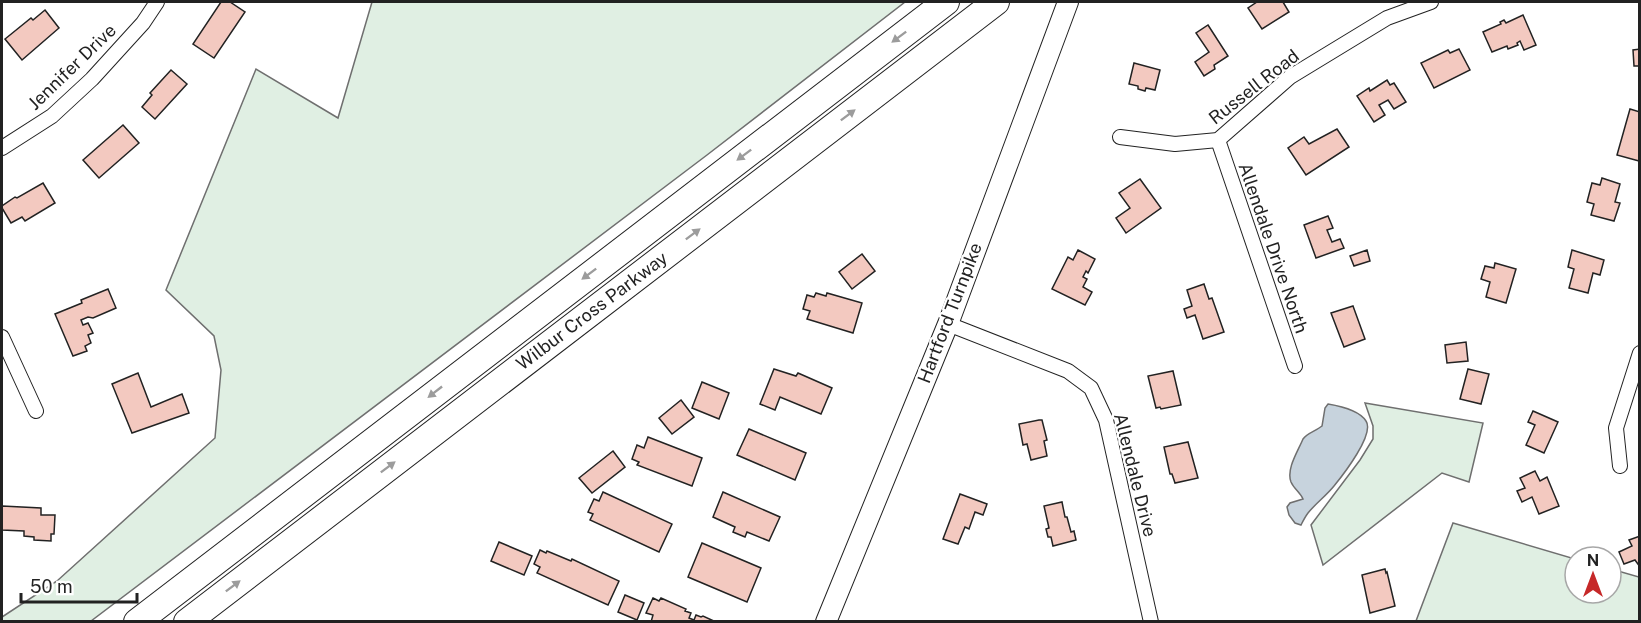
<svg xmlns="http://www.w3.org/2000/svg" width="1641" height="623" font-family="'Public Sans',sans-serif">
<rect width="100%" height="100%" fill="#fff"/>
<g fill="#e0efe3" stroke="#6f6f6f" stroke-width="1.5">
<polygon points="372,2 905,2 707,155 91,621 2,621 2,617 57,581 215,438 221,370 214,336 166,290 256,69 338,118"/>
<polygon points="1365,403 1483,423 1469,482 1442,473 1323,565 1311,525 1360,460 1373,439 1373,426"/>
<polygon points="1453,523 1575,559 1575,593 1611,593 1611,569 1639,577 1639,621 1416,621"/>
</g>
<path fill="#c7d3dd" stroke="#6f6f6f" stroke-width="1.5" d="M1328,404C1340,406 1359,410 1366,421C1375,434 1343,475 1334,486C1326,496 1316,503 1308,513C1305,517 1303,521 1301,525L1295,523L1289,515L1287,507L1290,503L1303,499C1300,492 1294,489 1291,482C1286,469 1298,451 1303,439C1307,433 1316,431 1322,426L1325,408Z"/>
<g fill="#f3c9c0" stroke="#222" stroke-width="1.5">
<polygon points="221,2 230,2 245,12 214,58 193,44"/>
<polygon points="1257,2 1283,2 1289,12 1262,29 1248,8"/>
<polygon points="45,10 59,28 22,60 5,39 31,18 33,20"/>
<polygon points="1523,15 1536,45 1524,50 1520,41 1517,43 1518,45 1508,49 1507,46 1492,52 1483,32 1501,24 1500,22 1504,20 1506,23"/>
<polygon points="1208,25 1228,56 1214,65 1215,69 1204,76 1195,62 1209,52 1196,33"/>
<polygon points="1459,49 1470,70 1434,88 1421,63 1448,50 1450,53"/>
<polygon points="1640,49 1640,66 1634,66 1633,50"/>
<polygon points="1134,63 1160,70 1155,90 1146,88 1145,91 1138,89 1138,86 1129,84"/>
<polygon points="171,70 187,84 155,119 142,107 152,95 150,93"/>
<polygon points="1387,80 1390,85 1394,83 1406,102 1394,109 1388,100 1379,105 1385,115 1374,122 1357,96 1369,88 1370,91"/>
<polygon points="1630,109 1640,112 1639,161 1617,155"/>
<polygon points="123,125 139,143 99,178 83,160"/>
<polygon points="1337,129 1349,147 1306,175 1288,148 1304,137 1309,144"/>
<polygon points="1602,178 1620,184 1615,202 1620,203 1614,221 1591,215 1594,204 1587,202 1592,183 1600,185"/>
<polygon points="1140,179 1161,208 1126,233 1116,218 1130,208 1119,193"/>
<polygon points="43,183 55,203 25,221 22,217 11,223 2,208 2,206 15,197 17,198"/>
<polygon points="1328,216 1333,228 1327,230 1332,242 1340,239 1344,248 1316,258 1304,225"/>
<polygon points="1078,250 1095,259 1088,273 1086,271 1083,277 1087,279 1083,287 1092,292 1085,305 1052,289 1068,257 1073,260"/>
<polygon points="1367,250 1370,261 1354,266 1350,256"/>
<polygon points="1572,250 1604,260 1600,275 1593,273 1588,293 1569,288 1574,269 1568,267"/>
<polygon points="862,254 875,271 852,289 839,272"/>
<polygon points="1495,263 1516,269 1506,303 1486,297 1490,282 1481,279 1485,266 1494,268"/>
<polygon points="1204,284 1209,299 1212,298 1224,332 1203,339 1195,315 1187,318 1184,309 1192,306 1187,290"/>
<polygon points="108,289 116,308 93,318 88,317 81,320 83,325 88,323 93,333 88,335 91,343 85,346 87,351 73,356 55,314 82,303 81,300"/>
<polygon points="816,293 826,296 827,293 862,303 853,333 807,319 810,311 803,309 807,295 814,297"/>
<polygon points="1353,306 1365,339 1344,347 1331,313"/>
<polygon points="1466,342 1468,361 1447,363 1445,345"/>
<polygon points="774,369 796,376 798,373 832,388 821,414 780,397 775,410 760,404"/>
<polygon points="1468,369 1489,374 1481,404 1460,399"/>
<polygon points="1173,371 1181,405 1161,409 1160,407 1156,408 1148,376"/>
<polygon points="138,373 151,407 182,394 189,413 132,433 112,384"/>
<polygon points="702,382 729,393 719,419 692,408"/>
<polygon points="681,400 694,417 672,434 659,418"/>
<polygon points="1533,411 1558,422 1544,453 1526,445 1535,425 1528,422"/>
<polygon points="1039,420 1042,420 1047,440 1044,441 1047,456 1031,460 1027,444 1023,445 1019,424"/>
<polygon points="749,429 806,453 795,480 737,455"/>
<polygon points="648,437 702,458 692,486 637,465 639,462 632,459 637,445 644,448"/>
<polygon points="1188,442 1198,478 1175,483 1172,474 1170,474 1164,447"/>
<polygon points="613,451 625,467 592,493 579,478"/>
<polygon points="1535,471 1540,481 1547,477 1559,506 1539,514 1532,497 1522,502 1517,491 1525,488 1520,478"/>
<polygon points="603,492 672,524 659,552 590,520 593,514 588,512 594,499 599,501"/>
<polygon points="723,492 780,517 769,541 747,532 745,537 733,532 735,527 713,517"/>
<polygon points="960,494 987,504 983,515 975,512 969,529 965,527 958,544 943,539"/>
<polygon points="1062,502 1065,517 1067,517 1071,532 1074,531 1076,540 1053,546 1051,537 1048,537 1046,529 1049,528 1044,506"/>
<polygon points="2,506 41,508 41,515 55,515 54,534 51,534 51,541 34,540 34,537 24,536 24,531 2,530"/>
<polygon points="1640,536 1640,567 1635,560 1624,564 1619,552 1632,546 1629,540"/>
<polygon points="499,542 532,556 524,575 491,561"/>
<polygon points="702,543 761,568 747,602 688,577"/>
<polygon points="540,550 546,553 547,551 571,561 572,559 619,581 608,605 537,573 540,567 534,564"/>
<polygon points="1385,569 1386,573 1387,572 1395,606 1370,613 1362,575"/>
<polygon points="625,595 644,603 637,620 618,612"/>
<polygon points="653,598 659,601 661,598 686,609 685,611 691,613 689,618 694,620 696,615 701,617 703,616 716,622 651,622 653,615 646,613"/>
</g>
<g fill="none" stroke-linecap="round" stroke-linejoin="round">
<g stroke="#222" stroke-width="16">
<g id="street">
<polyline points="1120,137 1175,144 1218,140 1290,77 1387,18 1431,2"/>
<polyline points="1218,140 1295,366"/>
<polyline points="2,148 52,116 92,79 143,23 157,2"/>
<polyline points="948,324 1068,371 1091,388 1106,420 1151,622"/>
<polyline points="2,337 36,411"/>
<polyline points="1620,466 1616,428 1640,353"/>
</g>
</g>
<g stroke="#222" stroke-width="22">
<polyline id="secondary" points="826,622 948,324 1068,2"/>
</g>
<g stroke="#222" stroke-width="28">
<g id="highway">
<polyline points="137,622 946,2"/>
<polyline points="187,622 996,2"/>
</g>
</g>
<use href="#street" stroke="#fff" stroke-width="14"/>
<use href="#secondary" stroke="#fff" stroke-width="20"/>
<use href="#highway" stroke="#fff" stroke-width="26"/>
</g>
<defs><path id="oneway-solid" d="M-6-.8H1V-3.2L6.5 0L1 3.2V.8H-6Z" transform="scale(1.5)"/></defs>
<g fill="#9c9c9c">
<use href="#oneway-solid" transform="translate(899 37) rotate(143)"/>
<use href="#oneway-solid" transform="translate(848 115) rotate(-37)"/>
<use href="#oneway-solid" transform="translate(744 155) rotate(143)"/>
<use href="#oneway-solid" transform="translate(693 234) rotate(-37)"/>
<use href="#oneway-solid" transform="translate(589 274) rotate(143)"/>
<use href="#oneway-solid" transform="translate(435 392) rotate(142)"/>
<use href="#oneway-solid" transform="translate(388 467) rotate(-37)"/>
<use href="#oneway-solid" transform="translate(233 586) rotate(-37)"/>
</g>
<g text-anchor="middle" stroke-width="4.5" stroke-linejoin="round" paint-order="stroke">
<g font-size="18" fill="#222" stroke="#fff">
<text transform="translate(72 67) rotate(-44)" y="6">Jennifer Drive</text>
<text transform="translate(1254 87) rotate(-38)" y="6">Russell Road</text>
<text transform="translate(1273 248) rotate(71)" y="6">Allendale Drive North</text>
<text transform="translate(592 311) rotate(-37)" y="6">Wilbur Cross Parkway</text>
<text transform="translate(950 313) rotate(-69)" y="6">Hartford Turnpike</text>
<text transform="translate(1135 475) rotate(76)" y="6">Allendale Drive</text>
</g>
</g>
<rect width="1641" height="623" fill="none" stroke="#222222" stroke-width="6"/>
<g transform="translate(1593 575)"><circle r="28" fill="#ffffff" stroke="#a7a7a7" stroke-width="1.5"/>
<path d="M0-4.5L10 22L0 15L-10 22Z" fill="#c62828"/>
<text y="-9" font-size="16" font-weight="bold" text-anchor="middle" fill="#222222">N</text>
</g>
<path d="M21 593v9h116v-9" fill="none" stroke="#222222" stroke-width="3"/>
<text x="30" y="593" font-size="18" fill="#222222" stroke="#ffffff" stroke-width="4.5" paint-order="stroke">50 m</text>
</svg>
